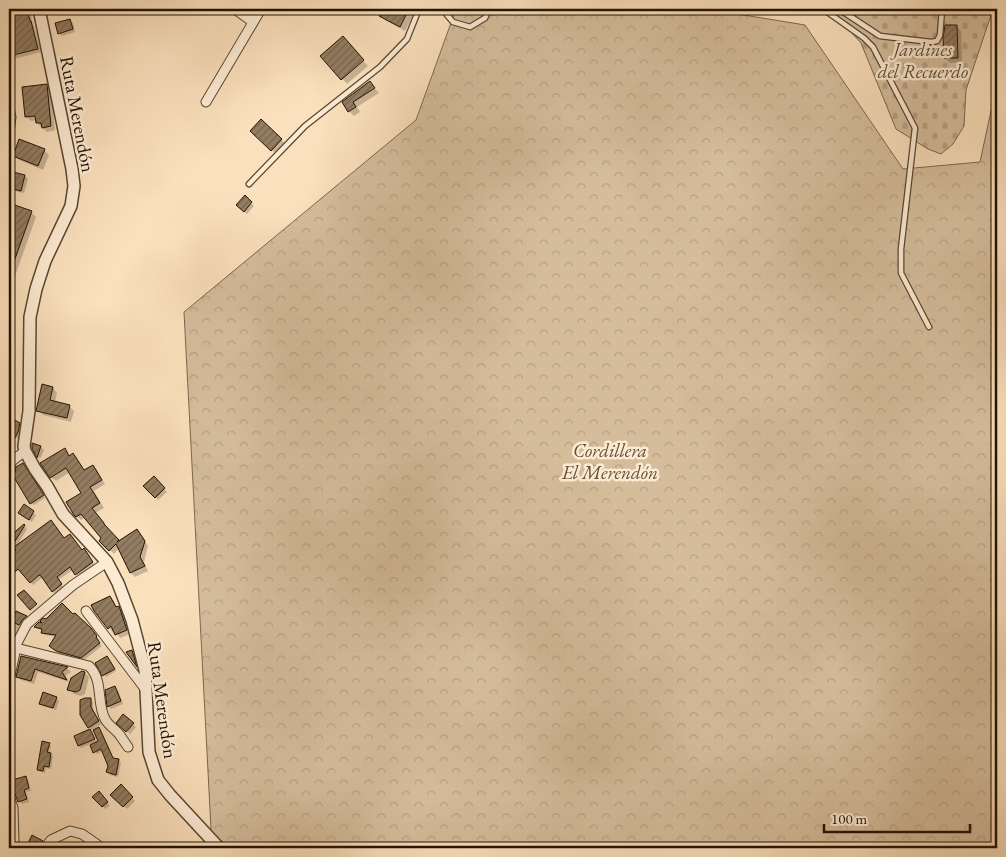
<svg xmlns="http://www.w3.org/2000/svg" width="1006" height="857" font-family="'EB Garamond',serif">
<defs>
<pattern id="forest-crowns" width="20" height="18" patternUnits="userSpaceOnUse" patternTransform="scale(1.25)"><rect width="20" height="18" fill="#d5bd9c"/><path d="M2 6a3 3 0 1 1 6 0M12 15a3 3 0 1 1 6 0" fill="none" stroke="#b7a185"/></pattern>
<pattern id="cemetery-stones" width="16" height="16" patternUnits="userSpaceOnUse" patternTransform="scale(1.25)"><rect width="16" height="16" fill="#d5bd9c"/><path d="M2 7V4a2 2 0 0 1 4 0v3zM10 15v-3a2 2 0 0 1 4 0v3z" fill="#b7a185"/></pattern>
<pattern id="building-hatch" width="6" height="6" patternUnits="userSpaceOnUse" patternTransform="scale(1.25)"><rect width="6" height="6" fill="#937d62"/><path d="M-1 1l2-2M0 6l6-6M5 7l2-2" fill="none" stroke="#78654e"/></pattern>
</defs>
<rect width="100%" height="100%" fill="#fae0bc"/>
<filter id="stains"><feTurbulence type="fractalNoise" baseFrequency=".004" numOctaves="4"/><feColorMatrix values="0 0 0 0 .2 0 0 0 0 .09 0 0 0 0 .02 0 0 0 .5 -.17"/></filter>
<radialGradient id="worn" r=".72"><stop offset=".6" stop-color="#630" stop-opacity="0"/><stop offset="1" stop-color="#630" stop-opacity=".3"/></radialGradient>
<polygon fill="url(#forest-crowns)" stroke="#7c684e" points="456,9 707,9 805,25 903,169 980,162 997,83 997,848 212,848 184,312 416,120"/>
<polygon fill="url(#cemetery-stones)" stroke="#7c684e" points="830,9 993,9 966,90 964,126 953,144 941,154 928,149 896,129 861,43"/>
<g fill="#0003">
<polygon points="9,9 30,9 33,25 34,26 41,52 10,60 9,59"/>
<polygon points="384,9 416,9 405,31 385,20 380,16"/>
<polygon points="70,20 73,23 75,32 62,36 59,33"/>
<polygon points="956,26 961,31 962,62 950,63 945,58"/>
<polygon points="347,43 368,66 347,84 322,56"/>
<polygon points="370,83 379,93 357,107 360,112 354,116 349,111 344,102"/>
<polygon points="46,86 51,90 55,130 47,132 37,123 37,120 31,121 26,116"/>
<polygon points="261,121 286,144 276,154 252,131"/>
<polygon points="44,150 49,155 43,170 19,160 14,156"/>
<polygon points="25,176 28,179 24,193 14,191 9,187 9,178 13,179"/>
<polygon points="245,197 254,206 247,214 237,205"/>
<polygon points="9,205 31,212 36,217 15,276 9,274"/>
<polygon points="53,388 57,393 55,402 69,406 74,411 71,422 43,415 38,410"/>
<polygon points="13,421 22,427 21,435 18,439 9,433 9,429"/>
<polygon points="33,445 41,447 44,450 40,459 33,448"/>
<polygon points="64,450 70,456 73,454 77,458 85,471 93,466 97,470 105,484 94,491 104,508 95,513 108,528 107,529 120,542 137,531 141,535 148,546 144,562 148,571 135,577 131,573 119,548 114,554 101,541 103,539 85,517 81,520 75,514 83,494 70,472 56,481 51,477"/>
<polygon points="25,467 45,498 34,505 31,503"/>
<polygon points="154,478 167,492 158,500 145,486"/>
<polygon points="24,506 36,515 32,522 23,516"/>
<polygon points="24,526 27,529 17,546 64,540 86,553 95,565 79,577 73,570 58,580 64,588 55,594 43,577 33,585 18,567 9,590 9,558 18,550 9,539"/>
<polygon points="110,597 114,601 117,608 118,607 122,611 130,634 120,638 115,631 113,632 109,628"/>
<polygon points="16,612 28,620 9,665 9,619 13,620"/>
<polygon points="47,621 94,633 99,640 98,641 102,646 84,660 60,654 53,648 56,637 45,635 42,632 43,630 38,629 35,627 47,627"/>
<polygon points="132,652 135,655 138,667 128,653"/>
<polygon points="22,657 67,668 71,672 65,676 69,682 38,672 34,684 21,680 17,676"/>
<polygon points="109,659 116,671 106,677 96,664"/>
<polygon points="85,673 89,677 85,694 81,696 74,694 69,689"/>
<polygon points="115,687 118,690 123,704 111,709 109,706"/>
<polygon points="56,698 59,701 56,710 43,706 40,703"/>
<polygon points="90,699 93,702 93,711 101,724 90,731 97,743 100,742 99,729 101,731 114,759 119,760 121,763 118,777 110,775 107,772 109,766 103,751 97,754 90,744 81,748 79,746 75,737 92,730 89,727"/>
<polygon points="124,716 136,727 130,734 118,723"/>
<polygon points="49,744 51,746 49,754 53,756 51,769 46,768 45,773 41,772 39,770"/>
<polygon points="25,777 28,780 31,791 26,792 29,802 22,804 19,801 16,794 11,792 9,794 9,782"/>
<polygon points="121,786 135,801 127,809 112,795"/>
<polygon points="102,796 110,806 105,809 94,797"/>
</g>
<g fill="url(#building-hatch)" stroke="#231200">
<polygon points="9,9 27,9 30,21 31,21 38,49 9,56"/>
<polygon points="382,9 409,9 400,27 379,16"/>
<polygon points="70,19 73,29 58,34 55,23"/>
<polygon points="945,25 957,25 958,58 944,58 943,38"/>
<polygon points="343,36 364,60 341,80 320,56"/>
<polygon points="370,81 375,88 353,102 356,107 348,112 342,102"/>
<polygon points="47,84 51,126 42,128 41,123 36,123 35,116 25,117 22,87"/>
<polygon points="261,119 282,139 271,151 250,131"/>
<polygon points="19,139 45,149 38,166 13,156"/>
<polygon points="13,172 25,175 21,191 9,188 9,177 12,178"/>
<polygon points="245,195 252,202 244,212 236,205"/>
<polygon points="9,203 32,211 10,273 9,272"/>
<polygon points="42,384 53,387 50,400 70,405 67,418 36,411"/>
<polygon points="13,419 20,423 18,432 15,438 9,434 9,426"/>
<polygon points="32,443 41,446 37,458 32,448"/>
<polygon points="65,448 69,456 73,453 84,470 93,465 102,480 90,487 100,503 92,508 104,523 104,524 119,540 117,542 137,529 145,541 140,557 145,566 130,573 116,544 109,551 99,541 101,538 81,514 76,517 74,515 66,502 81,493 66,468 50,478 40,463"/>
<polygon points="23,463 44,495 30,504 12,474 15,472 16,467"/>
<polygon points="154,476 165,488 155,498 143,486"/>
<polygon points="24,504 34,511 29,520 18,513"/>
<polygon points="51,520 64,538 70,534 82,550 84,548 93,562 75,575 70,567 57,577 62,584 52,592 41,576 39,575 30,583 18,569 9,578 9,557 16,550 14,547"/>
<polygon points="24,524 25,525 9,551 9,537"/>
<polygon points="24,590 37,604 30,610 17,595"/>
<polygon points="110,596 116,607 119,606 127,630 115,635 111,626 108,629 94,611 91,605"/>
<polygon points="62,603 73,614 75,613 91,628 97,636 96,637 100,643 81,658 56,651 49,646 56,635 41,633 42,629 34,627 39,622 42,623 40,621 43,618 46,619"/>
<polygon points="16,611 27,616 23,619 19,625 11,621"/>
<polygon points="132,650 137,667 126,652"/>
<polygon points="21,656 68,667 62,672 67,680 35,669 31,681 16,677"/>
<polygon points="107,656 115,669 102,676 95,663"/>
<polygon points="82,671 85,672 80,690 76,692 67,690 71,678"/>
<polygon points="115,686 121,701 107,707 105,690"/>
<polygon points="43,692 57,697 53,708 39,704"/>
<polygon points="85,698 91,698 91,707 99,721 88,728 80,715 80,700"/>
<polygon points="123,714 134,723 126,732 116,723"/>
<polygon points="99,727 113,758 119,759 116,775 106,772 108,766 101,749 93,753 90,745 98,741 93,730"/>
<polygon points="90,729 95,739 78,746 74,736"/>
<polygon points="42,741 50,743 47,752 51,753 49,767 44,766 43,771 37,770"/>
<polygon points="26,776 29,788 24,790 27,799 18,802 15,794 12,791 9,781"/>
<polygon points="121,784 133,797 123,807 110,795"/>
<polygon points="99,791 108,802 102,807 92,797"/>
<polygon points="32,835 43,841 39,848 32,848 27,845"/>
</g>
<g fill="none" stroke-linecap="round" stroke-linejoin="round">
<g stroke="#59462f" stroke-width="7">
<g id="service">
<polyline points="442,9 453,22 470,27 485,18 489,9"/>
<polyline points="823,9 864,38 873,47 915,128 901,249 901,273 929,327"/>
<polyline points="839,9 880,36 931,42 937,41 940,35 942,9"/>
<polyline points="249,184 305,126 380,67 407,39 419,9"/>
</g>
</g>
<g stroke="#59462f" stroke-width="11">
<g id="minor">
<polyline points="235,9 253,22"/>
<polyline points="206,102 261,9"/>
<polyline points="9,108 11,117 9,132"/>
<polyline points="9,469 12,461 25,451"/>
<polyline points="86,611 146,690"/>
<path d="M16,648L89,666C104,681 96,702 105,719C108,725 115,729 119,734C122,738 125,743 128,747"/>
<polyline points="9,680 17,643 27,624 73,585 107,562"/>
<polyline points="9,796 13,808 14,841 16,848"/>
<polyline points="45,848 51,840 70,831 82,834 102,848"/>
</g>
</g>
<g stroke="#59462f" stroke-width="14">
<polyline id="tertiary" points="39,9 72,169 74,186 71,206 45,261 36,289 30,317 29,411 24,446 25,451 35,469 47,486 63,514 107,562 118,583 132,620 145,670 149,752 158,780 170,795 219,848"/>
</g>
<use href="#service" stroke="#fcebd3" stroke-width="4.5"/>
<use href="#minor" stroke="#fcebd3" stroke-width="9"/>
<use href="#tertiary" stroke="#fcebd3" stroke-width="11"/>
</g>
<g text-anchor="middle" stroke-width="5" stroke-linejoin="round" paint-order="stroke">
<g font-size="19" font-style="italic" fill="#614e37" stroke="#fcebd3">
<text x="923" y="56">Jardines<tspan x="923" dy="22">del Recuerdo</tspan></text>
<text x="610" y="457">Cordillera<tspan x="610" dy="22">El Merendón</tspan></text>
</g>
<g font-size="19" fill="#231200" stroke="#fcebd3">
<text transform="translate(78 114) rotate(79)" y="7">Ruta Merendón</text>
<text transform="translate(163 700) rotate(82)" y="7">Ruta Merendón</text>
</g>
</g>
<rect width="1006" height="857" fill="none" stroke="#fae0bc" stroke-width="30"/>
<rect x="10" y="10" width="986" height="837" fill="none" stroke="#231200" stroke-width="2.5"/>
<rect x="15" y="15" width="976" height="827" fill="none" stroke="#231200"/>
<path d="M824 824v8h146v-8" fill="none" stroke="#231200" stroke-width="2.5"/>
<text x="831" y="824" font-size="15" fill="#231200" stroke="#fcebd3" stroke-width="4" paint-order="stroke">100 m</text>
<rect width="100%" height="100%" filter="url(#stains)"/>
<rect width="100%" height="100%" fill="url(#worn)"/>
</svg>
